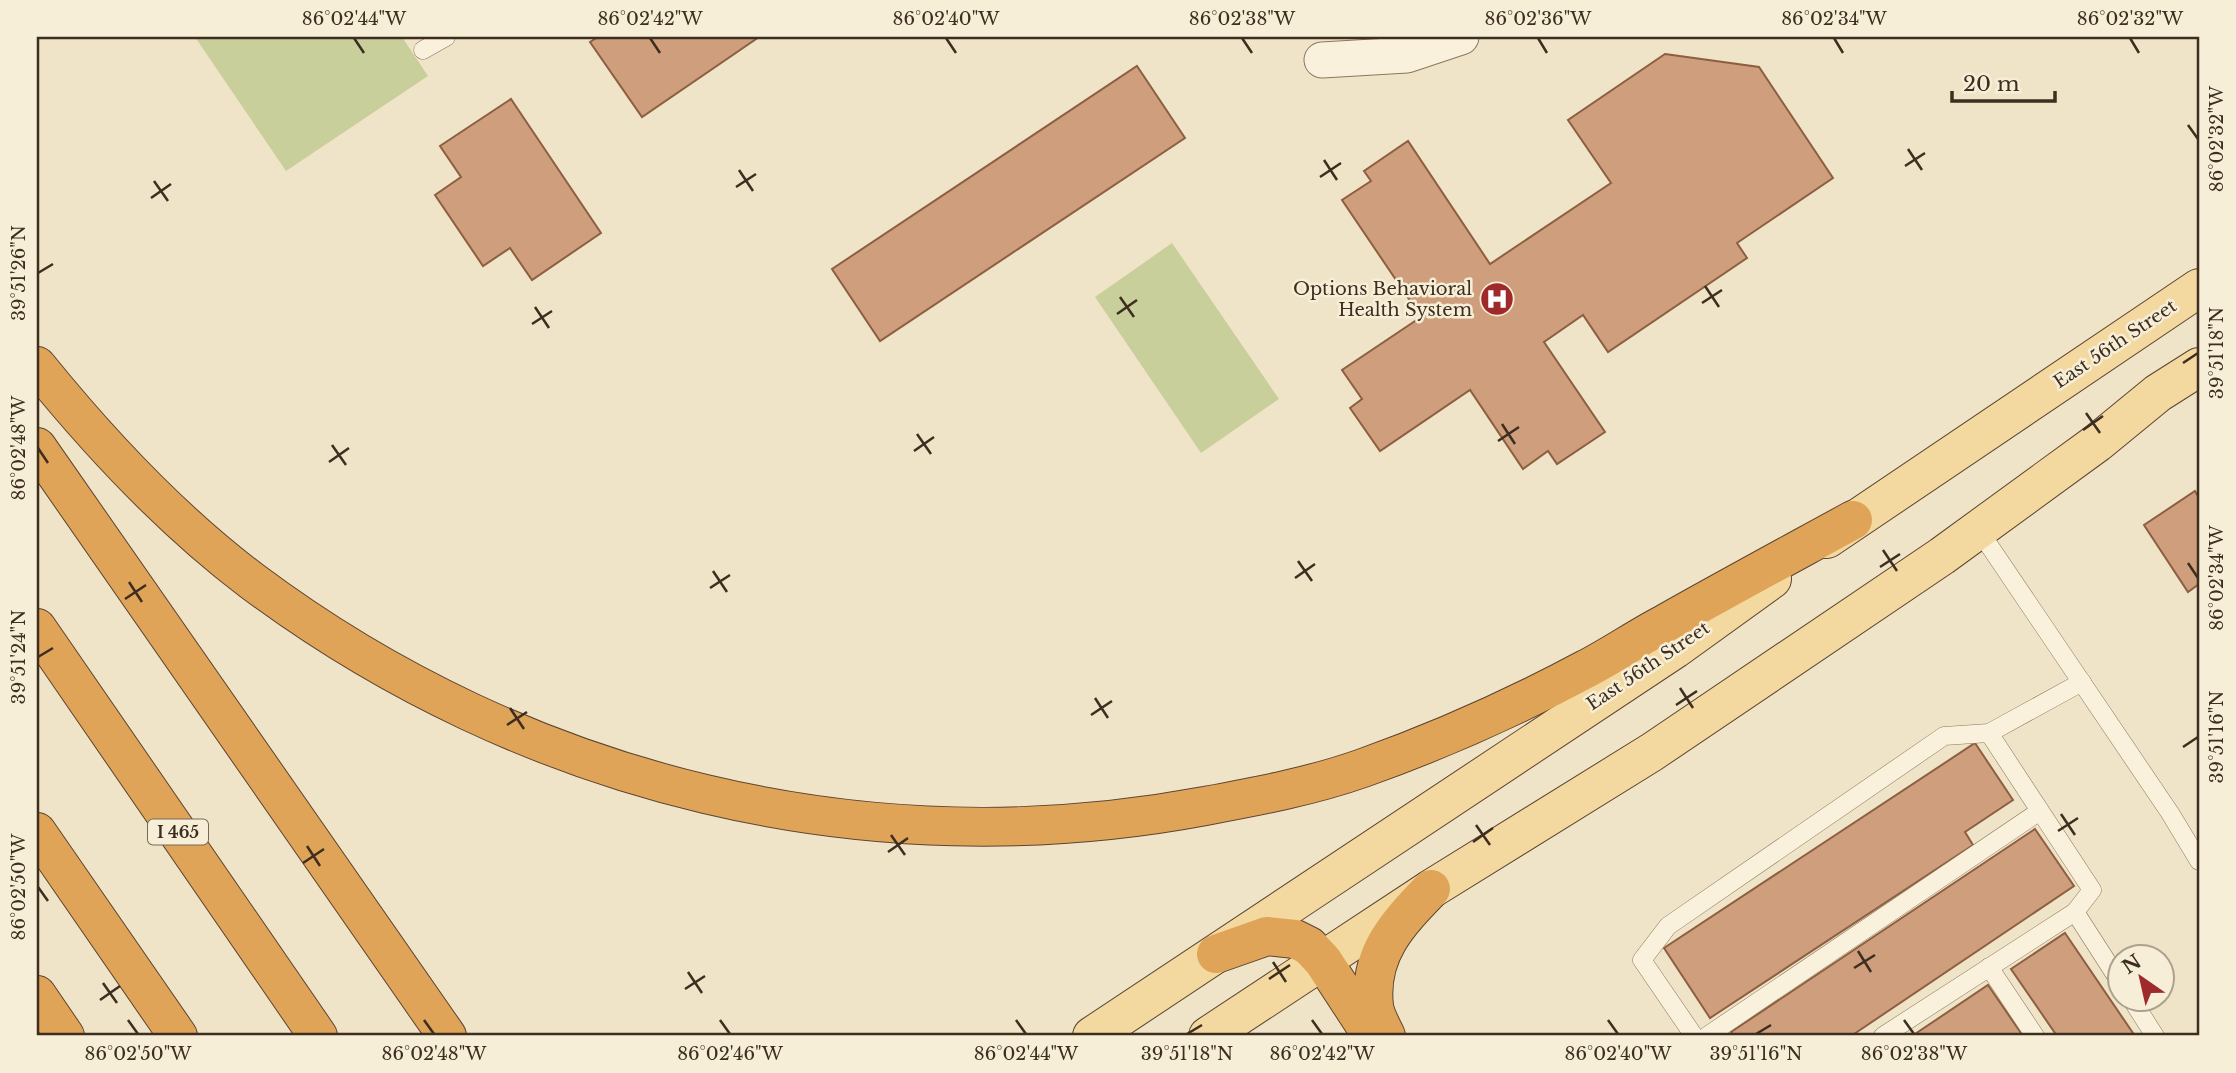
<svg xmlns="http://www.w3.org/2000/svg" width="2236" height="1073" font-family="'Libre Baskerville',serif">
<rect width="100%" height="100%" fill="#f0e4c8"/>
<g fill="#c9cf9b">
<polygon points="195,37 402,37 428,76 286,171"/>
<polygon points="1172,243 1279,399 1201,453 1095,297"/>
</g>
<g fill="#cf9f7d" stroke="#8d5f41" stroke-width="2">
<polygon points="598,37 759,37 642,117 590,42"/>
<polygon points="1665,54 1759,67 1833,178 1737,243 1747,258 1608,352 1583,315 1544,342 1605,432 1557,464 1548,451 1523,469 1470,390 1380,451 1350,408 1362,399 1342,370 1421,317 1342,200 1371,181 1364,171 1408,141 1490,264 1611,183 1568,120"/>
<polygon points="1137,66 1185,138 880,341 832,269"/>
<polygon points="511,99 601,233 532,280 510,248 483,266 435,195 461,177 440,146"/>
<polygon points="2195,491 2199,498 2199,584 2188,592 2144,525"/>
<polygon points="1975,743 2013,800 1965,832 1973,845 1710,1018 1664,948"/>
<polygon points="2035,829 2074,886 1851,1036 1734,1036 1731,1032"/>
<polygon points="2065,933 2135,1036 2057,1036 2011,969"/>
<polygon points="1988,985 2023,1036 1912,1036"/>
</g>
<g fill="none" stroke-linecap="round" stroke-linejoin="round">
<g stroke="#8d765c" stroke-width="19">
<g id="service">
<polyline points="423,50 446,37"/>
<polyline points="1978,529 2170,813 2199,861"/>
<polyline points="1989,733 2092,890 2075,912 2120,982"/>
<polyline points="1989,967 2035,1036"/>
<polyline points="2132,1000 2155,1036"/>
<polyline points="1694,1036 1642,960 1668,926 1944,736 1989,733 2082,682"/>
<polyline points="1707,1036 2040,811"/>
<polyline points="1883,1036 2075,912"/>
</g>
</g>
<g stroke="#8d765c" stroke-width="37">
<polyline id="minor" points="1322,60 1407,55 1461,37"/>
</g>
<g stroke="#5b4430" stroke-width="40">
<g id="primary">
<polyline points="1827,539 2199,288"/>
<polyline points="1092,1036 1675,649 1772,579"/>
<polyline points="1208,1036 1431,889 1652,752 1942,556 2097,443 2158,393 2199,367"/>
</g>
</g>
<g stroke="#5b4430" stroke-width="40">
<g id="motorway">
<path d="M37,366C101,445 171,520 252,581C526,786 869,869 1205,806C1259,796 1312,786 1363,768C1439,741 1515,707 1586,669C1613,655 1639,637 1666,623C1728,588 1791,554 1853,520"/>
<polyline points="37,447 447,1036"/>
<polyline points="37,628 318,1036"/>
<polyline points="37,832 178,1036"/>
<polyline points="1216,954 1267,936 1295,939 1309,946 1323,961 1372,1036"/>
<polyline points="37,995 65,1036"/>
<path d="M1386,1036C1382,1027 1375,1016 1374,1006C1368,954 1398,923 1431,889"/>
</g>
</g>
<use href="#service" stroke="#faf1dc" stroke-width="18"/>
<use href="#minor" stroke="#faf1dc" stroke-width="35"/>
<use href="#primary" stroke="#f3d9a0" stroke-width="38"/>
<use href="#motorway" stroke="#e0a458" stroke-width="38"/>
</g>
<path fill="none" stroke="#3d2e20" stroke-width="2.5" d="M354,38L364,53M650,38L660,53M946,38L956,53M1242,38L1252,53M1538,38L1547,53M1834,38L1843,53M2130,38L2139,53M2188,125L2198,139M1908,149L1922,170M1324,160L1337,180M1905,166L1925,153M739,170L753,191M1320,177L1341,163M154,181L168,201M736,187L756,174M151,198L171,184M38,273L53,264M1705,286L1719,307M1120,297L1134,317M1702,303L1722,290M535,307L549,328M1117,314L1137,300M532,324L552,311M2183,363L2198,353M2086,413L2100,433M1502,424L1515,444M2083,430L2103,416M917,434L931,454M1498,441L1519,427M332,445L346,465M38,448L48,463M914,451L934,437M329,462L349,448M1883,550L1897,571M1298,561L1312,581M2188,563L2198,578M1880,567L1900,554M713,571L727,592M1295,578L1315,564M129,582L142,602M710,588L730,575M125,599L146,585M38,657L53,648M1680,688L1693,708M1095,698L1108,718M1676,705L1697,691M510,708L524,729M1091,715L1112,701M507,725L527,712M2183,747L2198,737M2061,814L2075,835M1476,825L1490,845M2058,831L2078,818M891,835L905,855M1473,842L1493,828M307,846L320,866M888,852L908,838M303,863L324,849M38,887L48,901M1858,951L1871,972M1273,962L1286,982M1854,968L1875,955M688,972L702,993M1269,979L1290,965M103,983L117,1003M685,989L705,976M100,1000L120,986M128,1020L138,1034M424,1020L434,1034M720,1020L730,1034M1016,1020L1026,1034M1312,1020L1322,1034M1608,1020L1618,1034M1904,1020L1914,1034M1187,1034L1202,1025M1756,1034L1771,1025"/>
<defs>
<g id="hospital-disc" transform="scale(1.75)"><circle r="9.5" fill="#9e2a2b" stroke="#f7eed8"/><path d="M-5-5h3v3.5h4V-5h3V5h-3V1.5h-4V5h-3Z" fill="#fff"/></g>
</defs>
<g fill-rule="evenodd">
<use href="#hospital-disc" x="1497" y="299"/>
</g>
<g text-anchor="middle" stroke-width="5" stroke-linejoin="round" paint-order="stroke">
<rect fill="#f7eed8" stroke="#756857" stroke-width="2" x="148" y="819.5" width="60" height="25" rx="5"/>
<g font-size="16" font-weight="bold" fill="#3d2e20">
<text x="178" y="838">I 465</text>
</g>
<g font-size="18" fill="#3d2e20" stroke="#f7eed8" text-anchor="end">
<text x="1472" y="295">Options Behavioral<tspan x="1472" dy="21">Health System</tspan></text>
</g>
<g font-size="18" fill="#3d2e20" stroke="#f7eed8">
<text transform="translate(2115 344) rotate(-34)" y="6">East 56th Street</text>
<text transform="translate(1648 666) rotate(-34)" y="6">East 56th Street</text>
</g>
</g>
<rect width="2236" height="1073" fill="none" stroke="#f7eed8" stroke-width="77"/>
<g transform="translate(2141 978) rotate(326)"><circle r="33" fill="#f7eed8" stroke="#ada18e" stroke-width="2"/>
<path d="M0-5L12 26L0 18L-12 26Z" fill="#9e2a2b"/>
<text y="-10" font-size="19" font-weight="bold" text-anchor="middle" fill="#3d2e20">N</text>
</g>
<path d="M1952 91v10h103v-10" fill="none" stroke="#3d2e20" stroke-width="3.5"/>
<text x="1963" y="91" font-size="21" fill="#3d2e20" stroke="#f7eed8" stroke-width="5" paint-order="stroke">20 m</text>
<rect x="38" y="38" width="2160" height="996" fill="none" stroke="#3d2e20" stroke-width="2.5"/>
<g font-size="18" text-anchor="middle" fill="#3d2e20">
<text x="354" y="25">86°02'44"W</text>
<text x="650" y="25">86°02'42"W</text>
<text x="946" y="25">86°02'40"W</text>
<text x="1242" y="25">86°02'38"W</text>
<text x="1538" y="25">86°02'36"W</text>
<text x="1834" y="25">86°02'34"W</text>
<text x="2130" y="25">86°02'32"W</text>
<text transform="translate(2217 139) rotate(-90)" y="6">86°02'32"W</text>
<text transform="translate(19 273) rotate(-90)" y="6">39°51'26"N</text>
<text transform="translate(2217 353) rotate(-90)" y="6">39°51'18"N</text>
<text transform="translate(19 448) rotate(-90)" y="6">86°02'48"W</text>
<text transform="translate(2217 578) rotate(-90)" y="6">86°02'34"W</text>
<text transform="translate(19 657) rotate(-90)" y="6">39°51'24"N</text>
<text transform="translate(2217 737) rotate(-90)" y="6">39°51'16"N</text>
<text transform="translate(19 887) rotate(-90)" y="6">86°02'50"W</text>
<text x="138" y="1060">86°02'50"W</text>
<text x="434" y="1060">86°02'48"W</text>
<text x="730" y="1060">86°02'46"W</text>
<text x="1026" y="1060">86°02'44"W</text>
<text x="1187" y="1060">39°51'18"N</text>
<text x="1322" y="1060">86°02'42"W</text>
<text x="1618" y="1060">86°02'40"W</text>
<text x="1756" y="1060">39°51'16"N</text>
<text x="1914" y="1060">86°02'38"W</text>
</g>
</svg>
